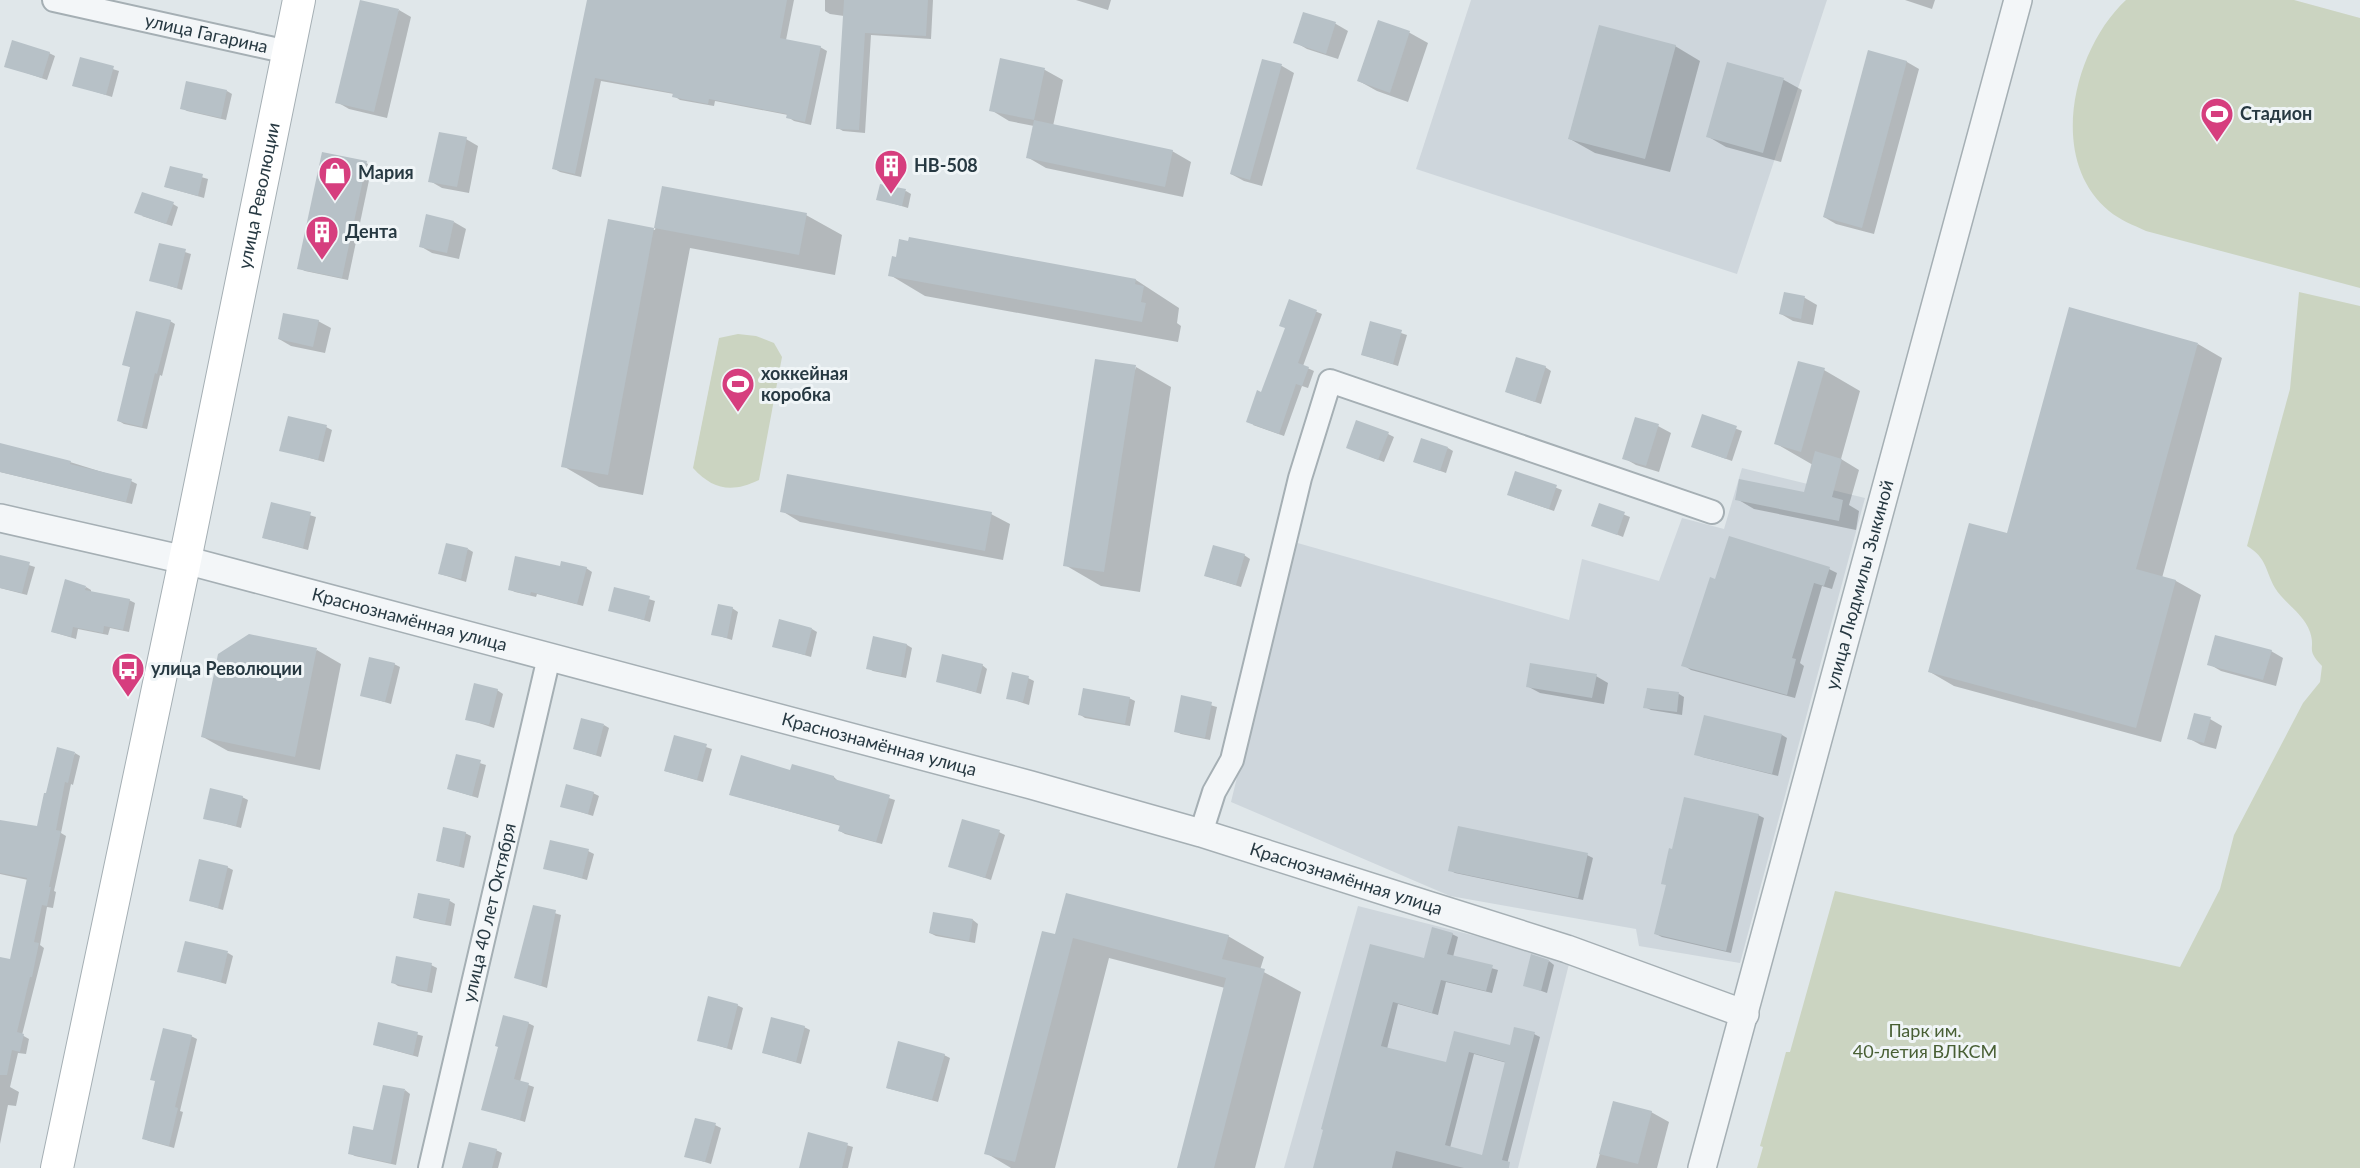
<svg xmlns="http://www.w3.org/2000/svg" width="2360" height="1168" font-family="Lato,sans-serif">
<rect width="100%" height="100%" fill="#e0e7ea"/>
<g fill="#ced6dc">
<polygon points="1471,0 1827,0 1737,274 1416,169"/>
<polygon points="1742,468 1865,498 1740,963 1639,946 1636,929 1450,896 1231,802 1294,542 1569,620 1582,559 1659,581 1682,518 1724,529"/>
<polygon points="1358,906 1570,960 1518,1168 1284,1168"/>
</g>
<g fill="#cbd4c1">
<path d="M2126,0H2294L2360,18V288L2146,231C2133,225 2120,220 2109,211C2046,159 2074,48 2126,0Z"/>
<path d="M2299,292L2360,306V1168H1757L1763,1147L1760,1146L1786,1052H1790L1835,891L2180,967L2220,889L2234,835L2303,703L2320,682L2322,666C2305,648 2316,650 2310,632C2304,614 2284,603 2275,588C2265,570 2267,558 2247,546L2290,389Z"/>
<path d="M738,334L756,336L774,343L782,357L759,480C732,493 713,490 693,468L719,338Z"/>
</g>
<g fill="#0003" fill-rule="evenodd">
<polygon points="588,0 794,0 786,40 820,47 827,51 811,125 794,121 788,117 788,115 715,101 714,106 680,100 674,96 674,94 601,81 581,177 560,172 553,168"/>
<polygon points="825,0 933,0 931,39 871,35 865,133 843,131 838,128 844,16 830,14 825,11"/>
<polygon points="1076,0 1111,0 1108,10"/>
<polygon points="1905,0 1935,0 1932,9"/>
<polygon points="399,10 411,17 387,118 349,109 337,102"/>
<polygon points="1304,13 1336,24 1348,31 1338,59 1307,49 1295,42"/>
<polygon points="1379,22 1410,33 1428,43 1408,102 1377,91 1359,81"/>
<polygon points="1675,46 1700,61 1670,172 1595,153 1570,139"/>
<polygon points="1869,52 1907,62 1919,69 1874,234 1836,224 1824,217"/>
<polygon points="49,53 55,56 47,80 6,66"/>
<polygon points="81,59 119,71 112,97 74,85"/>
<polygon points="1001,60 1045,70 1063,80 1053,126 1172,151 1191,162 1183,197 1046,168 1027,157 1034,126 1009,121 991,110"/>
<polygon points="1263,61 1282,66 1294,73 1262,186 1244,181 1231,174"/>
<polygon points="1728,64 1784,80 1802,90 1781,162 1726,147 1707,136"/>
<polygon points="227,91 232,94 226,120 187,111 182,108"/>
<polygon points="466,139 478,146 469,193 442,188 430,181"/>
<polygon points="366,163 372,166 348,280 305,271 299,268"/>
<polygon points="171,168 208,179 204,198 166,187"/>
<polygon points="663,188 806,215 842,235 835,275 690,248 643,495 599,487 563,466 609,221 655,230"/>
<polygon points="906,191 911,194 908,208 878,199"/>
<polygon points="173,204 178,207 172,226 142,216"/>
<polygon points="454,222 466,229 459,259 432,253 420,246"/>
<polygon points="160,244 191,254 182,290 151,280"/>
<polygon points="890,275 1136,280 1179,308 1177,323 1181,326 1178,342 925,296"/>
<polygon points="1785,294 1805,298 1817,305 1813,325 1793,321 1781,314"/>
<polygon points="1290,301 1322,314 1303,366 1314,371 1308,388 1302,386 1284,436 1253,425 1262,394 1287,329"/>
<polygon points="170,321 175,324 162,376 160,375 147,429 124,424 119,421 132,368 124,364"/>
<polygon points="318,321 331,328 325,353 291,346 279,339"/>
<polygon points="1371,323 1407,335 1398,366 1363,355"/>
<polygon points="2198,344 2222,358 2162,578 2176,581 2201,595 2161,742 1954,686 1930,672 2008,535"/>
<polygon points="1136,367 1171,387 1140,592 1101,586 1065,565"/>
<polygon points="1545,367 1551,371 1541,404 1507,392"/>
<polygon points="1824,370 1860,391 1841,459 1859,470 1849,505 1859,511 1856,530 1754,509 1737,499 1805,494 1813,465 1775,443"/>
<polygon points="1703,416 1742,431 1732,461 1693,447"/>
<polygon points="1636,419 1658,426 1671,433 1659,472 1636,465 1624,458"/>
<polygon points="326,427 332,430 324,462 281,450"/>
<polygon points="1388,434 1394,437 1384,462 1353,450"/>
<polygon points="1448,448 1453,451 1446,473 1415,462"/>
<polygon points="0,450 70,462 131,481 137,484 132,504 0,472"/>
<polygon points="1516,472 1562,490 1554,511 1514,497"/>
<polygon points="272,504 316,517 308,550 264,538"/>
<polygon points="1600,505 1630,517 1623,537 1593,525"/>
<polygon points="782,511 991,514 1010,524 1003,560 800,522"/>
<polygon points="468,549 473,552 466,582 440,574"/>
<polygon points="1244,555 1250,559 1241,587 1206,576"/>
<polygon points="0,556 35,567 27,595 0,588"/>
<polygon points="561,568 586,568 592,572 583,606 537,594 536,597 515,592 509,589"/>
<polygon points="1829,569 1837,573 1832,589 1822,586 1800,663 1804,666 1795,698 1691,670 1683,665 1716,580"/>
<polygon points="86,587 91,590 91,592 129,600 135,603 129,632 110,628 108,635 78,629 76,639 53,632"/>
<polygon points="616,589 655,601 650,622 610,610"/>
<polygon points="732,608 738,612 732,640 713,634"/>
<polygon points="812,629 817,632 811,657 774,646"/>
<polygon points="874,638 907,645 912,648 906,678 873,671 868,668"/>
<polygon points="317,650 341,664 320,770 228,751 203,737"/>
<polygon points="2271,651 2283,658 2276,686 2221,671 2209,664"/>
<polygon points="394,664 400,667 391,704 361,695"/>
<polygon points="982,665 987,669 981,694 937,681"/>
<polygon points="1596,676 1608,683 1604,704 1540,693 1527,686"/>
<polygon points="1028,678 1034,681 1029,705 1008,698"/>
<polygon points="497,690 503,694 494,728 467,719"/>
<polygon points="1679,694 1684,697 1682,715 1651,710 1645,707"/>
<polygon points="1182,697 1217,707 1210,740 1181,734 1175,731"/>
<polygon points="1129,698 1135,701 1130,726 1085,718 1079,714"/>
<polygon points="2210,719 2222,726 2216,749 2201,745 2188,738"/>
<polygon points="604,725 609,728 601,757 575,749"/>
<polygon points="1782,735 1787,738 1778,776 1702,757 1696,754"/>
<polygon points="675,737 712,749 703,782 665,771"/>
<polygon points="75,753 80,756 73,785 71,784 61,833 66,836 54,891 56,892 53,908 47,907 40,945 44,948 22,1035 29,1039 26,1054 18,1053 10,1087 19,1092 16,1106 8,1105 0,1144 0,958 11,961 28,880 0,874 0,821 38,827"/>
<polygon points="457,756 486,765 478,798 449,789"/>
<polygon points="791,772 834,777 839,782 895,800 882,844 845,834 840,831 841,826 731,795"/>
<polygon points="593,793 599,796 593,816 562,806"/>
<polygon points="242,797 248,800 241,828 205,818"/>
<polygon points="1758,815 1764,818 1731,953 1662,937 1656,934"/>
<polygon points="999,832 1005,835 991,880 950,866"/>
<polygon points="465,833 471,836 464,868 437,861"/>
<polygon points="588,851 594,854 587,880 545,868"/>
<polygon points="1587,855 1593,858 1583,900 1455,873 1450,870"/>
<polygon points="227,867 233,870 223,910 190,900"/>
<polygon points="419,895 450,901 455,904 451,926 420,920 415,917"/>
<polygon points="534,907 561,915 547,988 515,977"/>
<polygon points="973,920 978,924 975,943 936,936 930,933"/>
<path d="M1452,934L1458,937L1453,957L1498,970L1492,993L1446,982L1438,1015L1398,1004L1387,1049L1447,1064L1455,1033L1511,1047L1534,1034L1540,1037L1506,1168H1315L1371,946L1425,960ZM1474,1054L1507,1063L1483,1157L1450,1148Z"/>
<polygon points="1056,936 1228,936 1264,957 1260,970 1301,992 1255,1168 1179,1168 1225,988 1109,958 1055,1168 1011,1168 986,1153"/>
<polygon points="228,953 233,956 226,984 179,971"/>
<polygon points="1549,961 1554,965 1547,993 1525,985"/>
<polygon points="431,965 437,968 432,993 398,986 392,982"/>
<polygon points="737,1005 743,1008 732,1050 699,1040"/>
<polygon points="528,1023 534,1026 520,1082 534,1087 525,1122 483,1109"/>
<polygon points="380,1024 423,1036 418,1057 375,1045"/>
<polygon points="804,1027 810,1030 801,1064 764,1053"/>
<polygon points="191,1036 197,1039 180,1111 183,1112 174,1148 149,1141 143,1138"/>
<polygon points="944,1055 950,1058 938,1102 887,1088"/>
<polygon points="405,1090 410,1094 396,1165 355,1156 349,1153 374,1132"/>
<polygon points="1614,1102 1651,1112 1669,1122 1657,1168 1596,1168"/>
<polygon points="715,1125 721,1128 711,1164 686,1156"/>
<polygon points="810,1134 853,1147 848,1168 801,1168"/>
<polygon points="496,1150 502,1153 498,1168 464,1168"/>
</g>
<g fill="#b7c1c7" fill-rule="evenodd">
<polygon points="360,0 399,9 374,112 335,103"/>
<polygon points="587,0 787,0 780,38 821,46 805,122 786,118 787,114 709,99 708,104 672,97 673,93 595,78 575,174 552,169"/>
<polygon points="844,0 928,0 926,36 865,33 859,130 836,129"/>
<polygon points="1303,12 1336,22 1326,54 1293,43"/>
<polygon points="1378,20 1410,31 1390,93 1357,81"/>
<polygon points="1599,25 1676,45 1645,159 1568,139"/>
<polygon points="12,40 50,52 42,78 4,67"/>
<polygon points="1868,50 1907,61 1862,228 1823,217"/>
<polygon points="80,57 114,66 106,95 72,86"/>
<polygon points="1000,58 1045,68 1034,120 989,111"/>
<polygon points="1262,59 1282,64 1250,180 1230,174"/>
<polygon points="1727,62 1784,78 1763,153 1706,137"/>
<polygon points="186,81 227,90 221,118 180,109"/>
<polygon points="1034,120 1173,150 1165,187 1026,158"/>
<polygon points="439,132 467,137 457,187 428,182"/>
<polygon points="322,152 367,161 342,278 297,269"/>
<polygon points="170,166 203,174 198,196 164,187"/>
<polygon points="880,184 906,189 902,206 876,200"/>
<polygon points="662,186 807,213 799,255 654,228"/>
<polygon points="142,192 174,202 166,224 134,213"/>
<polygon points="426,214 454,221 447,253 419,247"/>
<polygon points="608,219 654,228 608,475 561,467"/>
<polygon points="909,237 1136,279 1135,284 1144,286 1141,302 1146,303 1142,322 888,276 892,256 896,257 899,239 908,241"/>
<polygon points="159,243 186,249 177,288 149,281"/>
<polygon points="1784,292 1805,296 1801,319 1779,314"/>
<polygon points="1289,299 1317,310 1298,363 1309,367 1302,386 1296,384 1279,434 1246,422 1257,390 1261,392 1285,328 1279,326"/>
<polygon points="2069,307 2198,343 2136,569 2176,580 2136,728 1928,672 1969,523 2007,533"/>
<polygon points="136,311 171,320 157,374 155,373 142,427 117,421 130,367 122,365"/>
<polygon points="283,313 319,320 313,347 278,339"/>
<polygon points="1370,321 1402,330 1393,364 1361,355"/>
<polygon points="1516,357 1546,366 1535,402 1505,392"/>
<polygon points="1095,359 1136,365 1104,572 1063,566"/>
<polygon points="1798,361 1825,368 1801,452 1774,444"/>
<polygon points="1702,414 1737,426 1726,459 1691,447"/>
<polygon points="288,416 327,425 318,460 279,451"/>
<polygon points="1635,417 1659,424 1646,466 1622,459"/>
<polygon points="1356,420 1389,432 1378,460 1346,448"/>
<polygon points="1421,438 1448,447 1440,471 1413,462"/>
<polygon points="0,443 71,461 70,464 132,479 126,502 0,472"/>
<polygon points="1815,451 1842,459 1832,497 1843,500 1839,521 1735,500 1739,479 1804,492"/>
<polygon points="1515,471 1557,485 1549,509 1507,495"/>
<polygon points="787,474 992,512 985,551 780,512"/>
<polygon points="271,502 311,512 303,548 262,538"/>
<polygon points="1599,503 1625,512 1617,535 1591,526"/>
<polygon points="1729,536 1830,567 1824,586 1814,583 1792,658 1796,659 1787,695 1681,666 1710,577 1715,579"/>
<polygon points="446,543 468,548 461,579 438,574"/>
<polygon points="1213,545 1245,554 1236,585 1204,576"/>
<polygon points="0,555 30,562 22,593 0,588"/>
<polygon points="515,556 560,566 561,561 587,567 577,604 531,592 530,595 508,590"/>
<polygon points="65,579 86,586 85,590 130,599 123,630 104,626 103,633 73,627 71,637 51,632"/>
<polygon points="614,587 650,596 644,620 608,611"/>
<polygon points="718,604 733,607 727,638 711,635"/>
<polygon points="779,619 812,628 805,655 772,647"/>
<polygon points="249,634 317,648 295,757 201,737 218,654"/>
<polygon points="2215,635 2272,650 2263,680 2207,665"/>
<polygon points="873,636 907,644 901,676 866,669"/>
<polygon points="942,654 983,664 976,692 936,682"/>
<polygon points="369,657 395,663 385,702 360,696"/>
<polygon points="1530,663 1597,674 1592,698 1526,687"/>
<polygon points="1012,672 1029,676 1023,702 1006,699"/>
<polygon points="474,683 498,689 489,725 465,720"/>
<polygon points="1083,688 1130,697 1125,724 1078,715"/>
<polygon points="1647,688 1679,692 1677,712 1643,708"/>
<polygon points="1181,695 1212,702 1205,738 1174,732"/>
<polygon points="2194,713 2211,717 2204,743 2187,739"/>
<polygon points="1704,715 1782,734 1772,774 1694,755"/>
<polygon points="581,718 604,724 596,755 573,749"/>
<polygon points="674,735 707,744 697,780 664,771"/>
<polygon points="57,747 75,752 68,783 65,782 56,830 61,831 49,887 51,887 47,906 42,905 34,942 39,943 32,977 30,977 17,1032 24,1034 20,1052 12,1050 7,1075 0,1075 0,957 10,959 27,878 0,873 0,820 37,826 44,793 46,793"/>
<polygon points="456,754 481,760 472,796 447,789"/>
<polygon points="741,755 790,770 792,764 834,776 834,779 890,795 876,842 838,831 840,825 729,795"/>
<polygon points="566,784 594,792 588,814 560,807"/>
<polygon points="210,788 243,796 236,826 203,819"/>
<polygon points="1684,797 1759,814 1726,951 1654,934 1666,885 1661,884 1669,848 1672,849"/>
<polygon points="962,819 1000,830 985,878 948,867"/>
<polygon points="1458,826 1588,853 1578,898 1448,871"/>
<polygon points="443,827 466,832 459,866 436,861"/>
<polygon points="550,840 589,849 582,878 543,869"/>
<polygon points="199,859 228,866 218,908 189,901"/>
<polygon points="418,893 450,899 445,924 413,918"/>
<polygon points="1066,893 1229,935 1222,959 1265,969 1214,1168 1177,1168 1226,978 1073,938 1015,1162 984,1154 1042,931 1055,934"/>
<polygon points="533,905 556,910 541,986 514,978"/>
<polygon points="933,912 973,919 969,941 929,933"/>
<path d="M1432,927L1453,933L1447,954L1493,965L1486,991L1441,980L1432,1013L1393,1002L1381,1046L1446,1062L1454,1031L1510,1045L1514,1027L1535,1032L1502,1160L1510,1162L1509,1168H1464L1396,1151L1392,1168H1313L1323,1130L1321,1129L1370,944L1424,958ZM1469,1052L1505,1062L1482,1155L1445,1145Z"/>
<polygon points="185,941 228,951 221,982 177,972"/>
<polygon points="1531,954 1549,960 1541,991 1523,986"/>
<polygon points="396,956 432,963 427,991 391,983"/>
<polygon points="708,996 738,1004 727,1048 697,1041"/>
<polygon points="503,1015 529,1022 514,1079 529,1083 520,1120 481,1110 498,1047 495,1046"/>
<polygon points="771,1017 805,1026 796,1062 762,1053"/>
<polygon points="378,1022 418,1032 413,1055 373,1045"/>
<polygon points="163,1028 192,1035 175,1107 178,1108 169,1146 142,1139 155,1081 150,1080"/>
<polygon points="898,1041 945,1054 932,1100 886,1088"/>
<polygon points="383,1085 405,1089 391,1163 348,1154 353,1126 373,1130"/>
<polygon points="1613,1101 1652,1111 1638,1164 1599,1154"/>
<polygon points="695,1118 716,1123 705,1162 684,1157"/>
<polygon points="808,1132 848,1143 842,1168 799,1168"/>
<polygon points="469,1142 497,1149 492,1168 462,1168"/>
</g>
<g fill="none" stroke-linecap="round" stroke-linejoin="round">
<g stroke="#a5afb4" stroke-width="26">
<g id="minor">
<path id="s1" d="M54,0L288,52"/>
<polyline points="1201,833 1214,792 1232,760 1300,478 1330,381 1712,512"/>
<path id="s2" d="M430,1168L549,657"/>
</g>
</g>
<g stroke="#a5afb4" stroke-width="30">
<g id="tertiary">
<path id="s3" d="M0,518L185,560L1031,785L1201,833L1428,905L1567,949L1745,1014"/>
<path id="s4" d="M1702,1168L2018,0"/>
</g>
</g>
<g stroke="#a5afb4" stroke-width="34">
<g id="secondary">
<path id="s5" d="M57,1168L185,560L299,0"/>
</g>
</g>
<use href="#minor" stroke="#f3f6f8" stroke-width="22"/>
<use href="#tertiary" stroke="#f3f6f8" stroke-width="27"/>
<use href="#secondary" stroke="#fff" stroke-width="32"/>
</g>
<defs>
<g id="stadium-pin" transform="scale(1.725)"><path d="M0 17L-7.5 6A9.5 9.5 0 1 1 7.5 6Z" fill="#d63e7e" stroke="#f0f5f7"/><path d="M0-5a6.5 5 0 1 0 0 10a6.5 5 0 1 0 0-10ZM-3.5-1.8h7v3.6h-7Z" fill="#fff"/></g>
<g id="building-pin" transform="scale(1.725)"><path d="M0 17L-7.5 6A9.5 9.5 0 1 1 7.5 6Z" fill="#d63e7e" stroke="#f0f5f7"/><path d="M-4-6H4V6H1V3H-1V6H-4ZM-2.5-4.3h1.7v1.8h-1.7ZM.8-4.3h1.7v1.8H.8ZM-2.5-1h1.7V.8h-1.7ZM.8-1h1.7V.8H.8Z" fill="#fff"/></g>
<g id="shop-pin" transform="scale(1.725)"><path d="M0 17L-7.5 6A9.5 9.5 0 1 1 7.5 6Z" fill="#d63e7e" stroke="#f0f5f7"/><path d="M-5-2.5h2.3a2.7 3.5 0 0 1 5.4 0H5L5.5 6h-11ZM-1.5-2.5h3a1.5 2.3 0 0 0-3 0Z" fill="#fff"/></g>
<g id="bus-pin" transform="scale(1.725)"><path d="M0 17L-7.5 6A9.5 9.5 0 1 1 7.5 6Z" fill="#d63e7e" stroke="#f0f5f7"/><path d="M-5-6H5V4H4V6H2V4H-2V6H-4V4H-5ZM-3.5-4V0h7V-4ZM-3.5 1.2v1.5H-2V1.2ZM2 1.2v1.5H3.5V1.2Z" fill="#fff"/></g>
</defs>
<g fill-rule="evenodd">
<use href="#stadium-pin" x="2217" y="114"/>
<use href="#building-pin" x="891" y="166"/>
<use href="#shop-pin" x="335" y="173"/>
<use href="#building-pin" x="322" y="232"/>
<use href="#stadium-pin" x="738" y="384"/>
<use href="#bus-pin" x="128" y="669"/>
</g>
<g text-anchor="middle" stroke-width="6" stroke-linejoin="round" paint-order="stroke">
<g font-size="18" fill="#273942" stroke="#f0f5f7">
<text dy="6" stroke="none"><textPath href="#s1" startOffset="156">улица Гагарина</textPath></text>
<text dy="6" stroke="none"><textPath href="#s5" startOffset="993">улица Революции</textPath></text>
<text dy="6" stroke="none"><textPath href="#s4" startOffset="604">улица Людмилы Зыкиной</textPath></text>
<text dy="6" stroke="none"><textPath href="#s3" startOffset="422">Краснознамённая улица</textPath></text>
<text dy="6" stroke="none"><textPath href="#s3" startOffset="908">Краснознамённая улица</textPath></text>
<text dy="6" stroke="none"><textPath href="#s3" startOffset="1394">Краснознамённая улица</textPath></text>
<text dy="6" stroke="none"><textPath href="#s2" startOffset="262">улица 40 лет Октября</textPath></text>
</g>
<g font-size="18" font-weight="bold" fill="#273942" stroke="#f0f5f7" text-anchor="start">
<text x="2240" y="120">Стадион</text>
<text x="914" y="172">НВ-508</text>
<text x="358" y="179">Мария</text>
<text x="345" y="238">Дента</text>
<text x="761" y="380">хоккейная<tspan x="761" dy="21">коробка</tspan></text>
<text x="151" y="675">улица Революции</text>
</g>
<g font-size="18" fill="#485f34" stroke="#f0f5f7">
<text x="1925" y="1037">Парк им.<tspan x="1925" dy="21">40-летия ВЛКСМ</tspan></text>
</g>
</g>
</svg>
